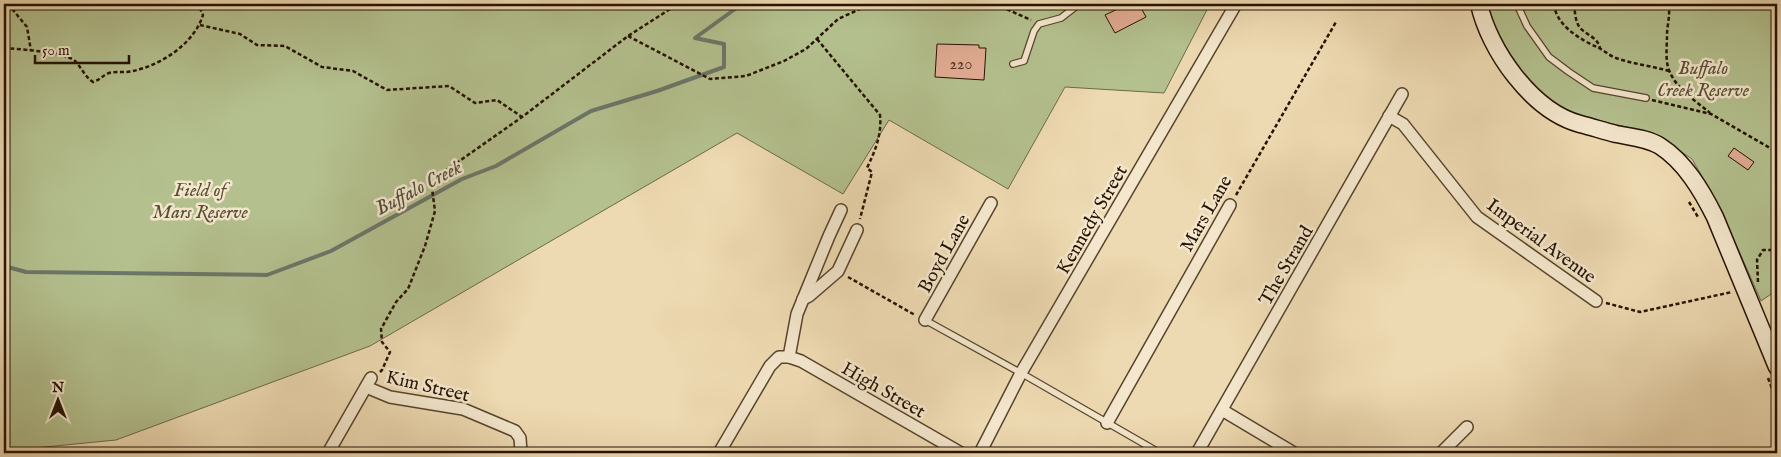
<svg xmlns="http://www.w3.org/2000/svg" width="1781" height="457" font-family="'IM FELL English',serif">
<rect width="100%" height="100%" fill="#eedab2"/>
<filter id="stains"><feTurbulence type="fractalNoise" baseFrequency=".004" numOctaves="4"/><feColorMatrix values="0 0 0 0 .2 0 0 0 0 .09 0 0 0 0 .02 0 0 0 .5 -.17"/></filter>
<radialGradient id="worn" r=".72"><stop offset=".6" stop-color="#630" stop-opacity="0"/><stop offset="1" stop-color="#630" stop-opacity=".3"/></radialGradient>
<g fill="#b4c18f" stroke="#6c6a48">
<polygon points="4,4 1210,4 1164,93 1065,87 1008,189 889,120 843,194 737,133 370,346 116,440 4,451"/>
<polygon points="1488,4 1777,4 1777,290 1761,301 1720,208 1692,159 1653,133 1591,119 1556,108 1521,76 1490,25"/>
</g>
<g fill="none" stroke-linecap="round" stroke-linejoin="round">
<polyline stroke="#6b7769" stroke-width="4" points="4,266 26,272 267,275 331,251 462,179 496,166 591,111 657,91 724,67 724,44 695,38 742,4"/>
</g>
<g fill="#e2ac94" stroke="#251201">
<polygon points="1128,4 1139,4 1146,17 1115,33 1105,15"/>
<polygon points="937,44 979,45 979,48 986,48 984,80 935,77"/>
<polygon points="1734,148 1754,162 1748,170 1728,156"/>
</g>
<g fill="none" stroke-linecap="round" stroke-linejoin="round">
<g stroke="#57442d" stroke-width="8">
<g id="service">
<polyline points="1517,4 1527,26 1549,57 1569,72 1593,88 1646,98"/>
<polyline points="1013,64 1024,61 1034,31 1039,24 1061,18 1079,4"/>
<polyline points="925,320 1021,373 1160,453"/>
</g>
</g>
<g stroke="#57442d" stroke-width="14">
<g id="minor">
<polyline points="1389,116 1403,124 1477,217 1596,301"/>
<polyline points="803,299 809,296 838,271 857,230"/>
<polyline points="925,320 991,203"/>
<polyline points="789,357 797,314 829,236 841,210"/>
<polyline points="366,387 390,397 463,409 515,431 520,438 521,453"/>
<polyline points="1222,410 1294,453"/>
<polyline points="1107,423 1230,205"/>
<polyline points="328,453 371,378"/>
<polyline points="719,453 770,366 779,357 789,357 801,361 961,453"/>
<polyline points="980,453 1021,373 1236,4"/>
<polyline points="1197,453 1402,94"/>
<polyline points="1441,453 1467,427"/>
</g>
</g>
<g stroke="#251201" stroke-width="19">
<path id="secondary" d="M1479,4C1489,50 1532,111 1580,124C1592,127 1604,131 1616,134C1631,137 1647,138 1660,146C1685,162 1702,191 1715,217L1777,367"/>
</g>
<g stroke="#251201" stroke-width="2.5" stroke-dasharray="4 2.5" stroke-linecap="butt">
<polyline points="8,4 27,27 31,51"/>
<polyline points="995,4 1031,20"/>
<path d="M1554,4C1556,26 1581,40 1599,48C1605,51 1610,56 1616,58C1633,64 1652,66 1669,71"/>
<path d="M1574,4C1575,12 1575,21 1580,28C1587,35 1598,38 1600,48"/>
<path d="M1668,4C1671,15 1667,24 1667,35C1667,46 1665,60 1669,70C1676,89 1696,101 1710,113"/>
<polyline points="200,25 240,34 257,45 285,46 322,67 353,71 387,90 449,86 475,103 497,100 522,117"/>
<polyline points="628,36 710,79 746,76 784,61 806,49 838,19 871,4"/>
<path d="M817,39L880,115C882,135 875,151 867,168L872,172L860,219"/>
<path d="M4,48C18,49 65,52 75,61C82,68 84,76 93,82C100,80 103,75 109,73C117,71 125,73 133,71C161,65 194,44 203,15L198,4"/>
<polyline points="1652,100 1711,114 1777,152"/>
<polyline points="1236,195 1336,22"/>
<polyline points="1689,202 1698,217"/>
<polyline points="848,277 915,315"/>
<polyline points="1758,282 1757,260 1763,250 1777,250"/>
<polyline points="1606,303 1640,312 1732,292"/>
<polyline points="380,372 382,370 390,352 382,342 381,329 396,302 408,289 425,246 435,211 431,181 522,117 628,36 678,4"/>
<polyline points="1768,378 1777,402"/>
</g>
<use href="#service" stroke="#f4e7cd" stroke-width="5.5"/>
<use href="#minor" stroke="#f4e7cd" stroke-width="11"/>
<use href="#secondary" stroke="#f4e7cd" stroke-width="16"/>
</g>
<g text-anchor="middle" stroke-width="5" stroke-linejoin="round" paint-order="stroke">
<g font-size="16" fill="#543826">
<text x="961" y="69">220</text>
</g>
<g font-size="19" font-style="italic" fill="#574f33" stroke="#f4e7cd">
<text x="1703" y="74">Buffalo<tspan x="1703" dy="22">Creek Reserve</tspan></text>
<text x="200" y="196">Field of<tspan x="200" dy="22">Mars Reserve</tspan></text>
</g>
<g font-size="19" fill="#251201" stroke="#f4e7cd">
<text transform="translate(1205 213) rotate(-60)" y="7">Mars Lane</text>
<text transform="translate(1091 219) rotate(-60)" y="7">Kennedy Street</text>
<text transform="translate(1542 240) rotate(36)" y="7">Imperial Avenue</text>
<text transform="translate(943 253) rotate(-61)" y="7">Boyd Lane</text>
<text transform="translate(1285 265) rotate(-60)" y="7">The Strand</text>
<text transform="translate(428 385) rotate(13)" y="7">Kim Street</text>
<text transform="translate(884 389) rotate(30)" y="7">High Street</text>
</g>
<g font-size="20" font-style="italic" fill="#4e4d3e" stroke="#f4e7cd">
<text transform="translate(418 187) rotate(-28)" y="7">Buffalo Creek</text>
</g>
</g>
<rect width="1781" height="457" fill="none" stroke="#eedab2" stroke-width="20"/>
<rect x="5" y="5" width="1771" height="447" fill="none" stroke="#251201" stroke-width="2.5"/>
<rect x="10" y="10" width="1761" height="437" fill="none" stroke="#251201"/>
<g transform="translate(58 400)" stroke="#f4e7cd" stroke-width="4" paint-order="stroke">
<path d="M0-4L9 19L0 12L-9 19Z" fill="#251201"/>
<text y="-8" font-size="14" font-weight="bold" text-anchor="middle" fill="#251201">N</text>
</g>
<path d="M35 55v8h94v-8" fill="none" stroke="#251201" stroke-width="2.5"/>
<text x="42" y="55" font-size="15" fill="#251201" stroke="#f4e7cd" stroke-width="4" paint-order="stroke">50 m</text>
<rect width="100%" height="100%" filter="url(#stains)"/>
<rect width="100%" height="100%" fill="url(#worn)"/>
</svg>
